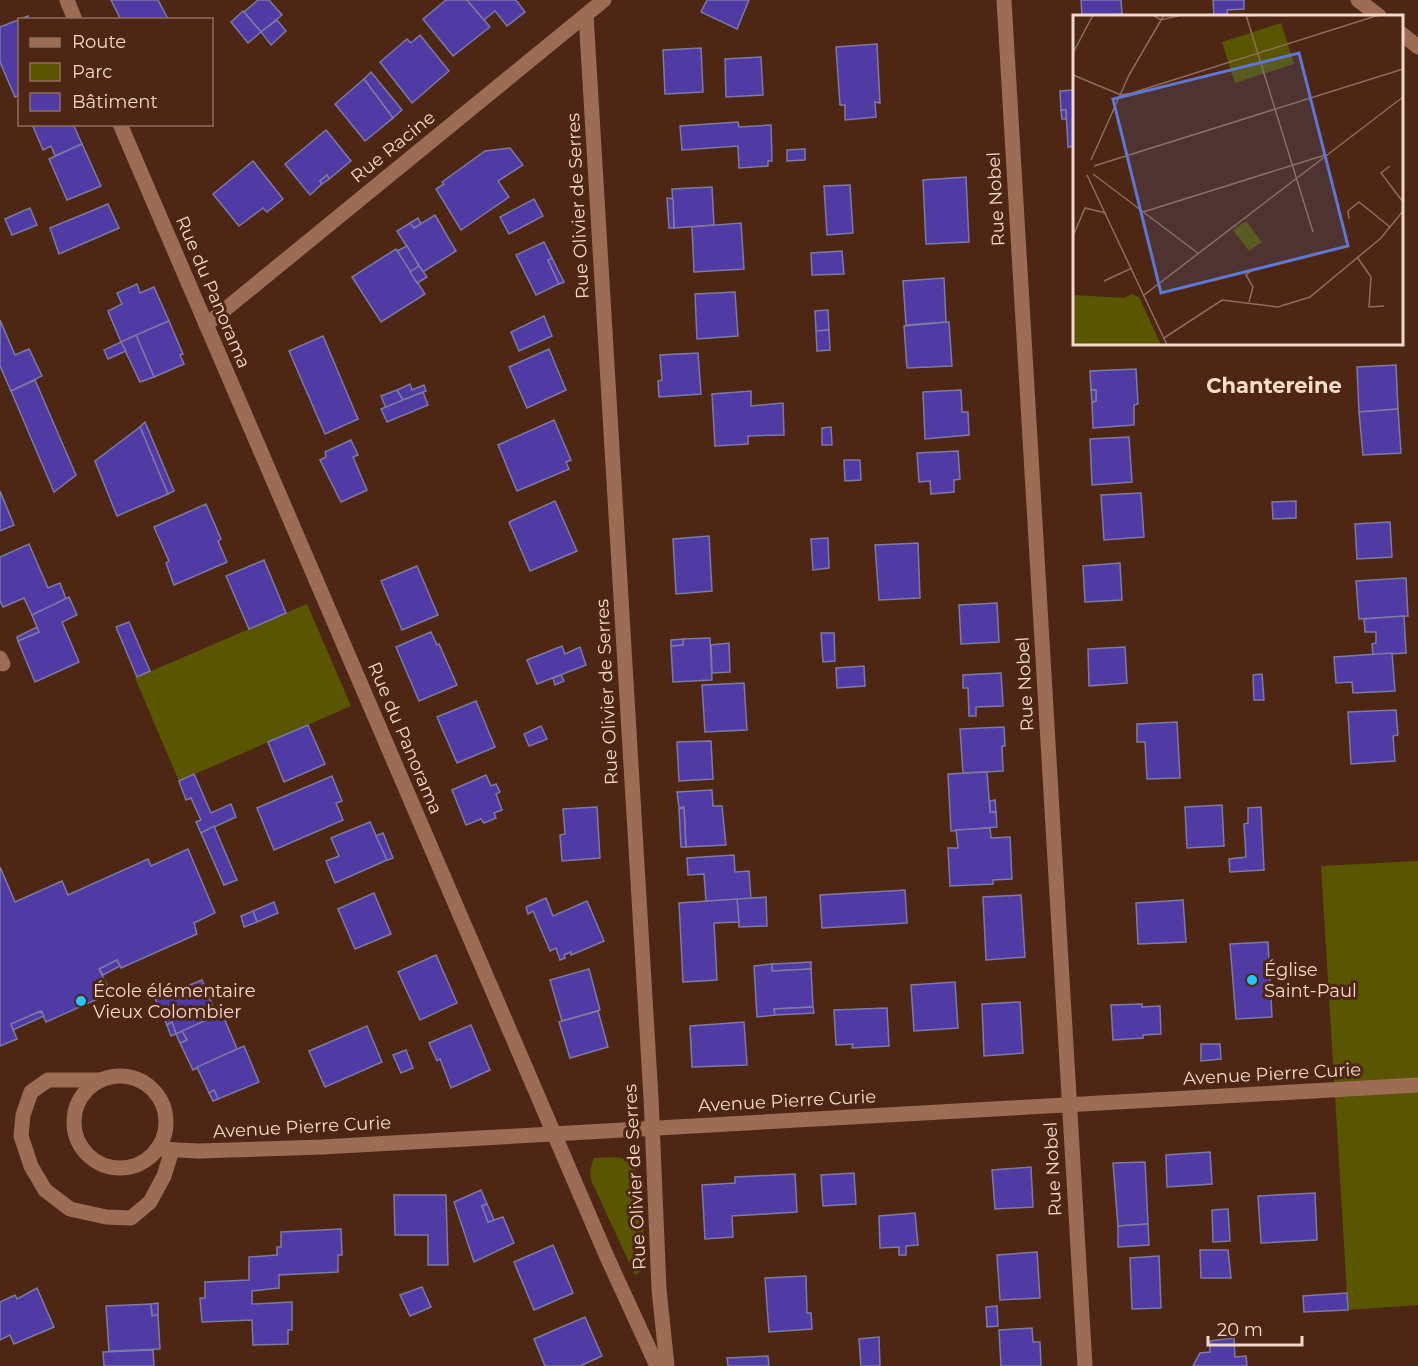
<svg xmlns="http://www.w3.org/2000/svg" width="1418" height="1366" font-family="Montserrat,sans-serif">
<rect width="100%" height="100%" fill="#4d2713"/>
<g fill="#5a5600">
<polygon points="307,604 351,706 179,781 135,678"/>
<polygon points="1418,861 1418,1305 1348,1310 1321,866"/>
<path d="M594,1158C616,1158 630,1152 638,1177L647,1267L635,1275L591,1180L590,1170Z"/>
</g>
<g fill="#4f3ba3" stroke="#7c7aa5" stroke-width="1.5">
<polygon points="111,0 158,0 168,19 121,20"/>
<polygon points="258,0 269,0 282,15 261,32 244,12"/>
<polygon points="446,0 467,0 490,27 453,56 423,19"/>
<polygon points="467,0 516,0 525,12 507,26 495,11 484,20"/>
<polygon points="707,0 749,0 737,29 701,12"/>
<polygon points="1081,0 1121,0 1122,14 1082,16"/>
<polygon points="1213,0 1244,0 1244,9 1227,10 1228,16 1214,16"/>
<polygon points="243,11 261,32 248,43 231,22"/>
<polygon points="28,16 29,20 20,20 20,95 15,97 0,62 0,27"/>
<polygon points="277,20 286,31 271,45 261,32"/>
<polygon points="420,35 449,71 412,103 380,62 407,39 411,43"/>
<polygon points="877,44 880,103 875,102 876,117 845,120 845,105 840,105 836,47"/>
<polygon points="701,48 703,92 665,94 663,50"/>
<polygon points="761,57 763,95 726,97 725,59"/>
<polygon points="371,72 402,110 393,118 364,79"/>
<polygon points="364,79 393,118 365,141 335,104"/>
<polygon points="1074,90 1074,146 1068,147 1066,110 1061,110 1060,91"/>
<polygon points="1061,110 1066,110 1066,119 1062,119"/>
<polygon points="738,122 739,127 771,125 772,161 768,161 768,166 739,168 738,146 682,150 680,126"/>
<polygon points="32,124 73,124 82,144 55,156 51,146 43,150"/>
<polygon points="326,130 351,161 329,179 327,175 320,181 322,184 310,195 285,164"/>
<polygon points="82,144 101,186 67,200 49,159"/>
<polygon points="510,148 523,165 498,181 509,197 461,230 436,189 444,184 442,182 485,151"/>
<polygon points="805,149 805,160 787,161 787,150"/>
<polygon points="253,161 283,199 267,212 263,208 239,226 213,194"/>
<polygon points="327,175 329,179 322,184 320,181"/>
<polygon points="966,177 969,242 926,244 923,180"/>
<polygon points="850,185 853,233 827,235 824,186"/>
<polygon points="712,187 714,225 674,228 672,189"/>
<polygon points="667,198 673,199 674,228 669,228"/>
<polygon points="534,199 543,216 509,234 500,217"/>
<polygon points="108,204 119,228 59,254 50,228"/>
<polygon points="30,208 37,225 12,235 5,219"/>
<polygon points="435,215 456,251 423,272 397,231 410,223 414,228"/>
<polygon points="418,218 421,224 414,228 410,223"/>
<polygon points="741,223 744,269 694,272 692,227"/>
<polygon points="544,242 552,258 548,260 559,284 536,295 516,255"/>
<polygon points="407,246 419,266 410,272 397,251"/>
<polygon points="396,249 425,294 381,322 352,277"/>
<polygon points="842,251 844,274 812,275 811,253"/>
<polygon points="552,258 564,282 559,284 548,260"/>
<polygon points="419,266 427,277 417,283 410,272"/>
<polygon points="944,278 946,322 906,325 903,281"/>
<polygon points="137,284 140,293 154,287 169,321 121,342 108,311 122,304 117,293"/>
<polygon points="735,292 738,336 697,339 695,294"/>
<polygon points="828,310 829,330 816,331 815,311"/>
<polygon points="544,316 552,336 519,351 511,332"/>
<polygon points="0,320 15,355 29,349 42,376 11,391 0,366"/>
<polygon points="169,321 183,354 180,355 184,364 154,377 136,335"/>
<polygon points="949,322 952,366 907,368 904,326"/>
<polygon points="829,330 830,350 817,351 816,331"/>
<polygon points="136,335 154,377 140,382 121,342"/>
<polygon points="323,336 358,419 325,434 289,351"/>
<polygon points="121,342 126,351 108,359 104,350"/>
<polygon points="549,349 566,390 527,408 509,367"/>
<polygon points="698,353 701,394 659,397 658,381 662,380 660,355"/>
<polygon points="1396,365 1398,409 1359,412 1357,367"/>
<polygon points="1136,369 1138,404 1134,405 1134,425 1093,428 1092,402 1096,401 1096,390 1091,390 1090,371"/>
<polygon points="35,380 76,475 54,492 11,391"/>
<polygon points="410,384 412,390 424,385 426,391 403,400 397,390"/>
<polygon points="397,390 403,400 386,408 381,396"/>
<polygon points="961,390 962,412 968,412 969,435 925,439 923,392"/>
<polygon points="1091,390 1096,390 1096,401 1092,402"/>
<polygon points="751,391 751,406 783,403 784,435 748,436 748,444 715,446 712,394"/>
<polygon points="423,392 428,405 387,422 381,409"/>
<polygon points="1398,409 1401,453 1363,455 1359,412"/>
<polygon points="554,420 571,460 566,462 569,469 517,491 498,445"/>
<polygon points="145,422 174,491 168,494 140,427"/>
<polygon points="140,427 168,494 117,516 95,461"/>
<polygon points="831,427 832,445 822,445 822,428"/>
<polygon points="1129,437 1132,482 1092,485 1090,439"/>
<polygon points="351,440 358,455 353,457 367,490 341,502 320,460 326,457 325,452"/>
<polygon points="958,451 960,479 954,480 954,492 931,494 930,481 919,482 917,453"/>
<polygon points="844,460 860,460 861,480 845,481"/>
<polygon points="0,491 14,525 0,531"/>
<polygon points="1141,493 1144,537 1104,540 1101,495"/>
<polygon points="555,501 577,551 530,571 509,522"/>
<polygon points="1296,501 1296,518 1273,519 1272,502"/>
<polygon points="206,504 221,539 218,541 227,562 174,585 166,563 169,561 154,527"/>
<polygon points="1390,522 1392,557 1357,559 1355,524"/>
<polygon points="709,536 712,591 676,594 673,539"/>
<polygon points="828,538 829,568 813,570 811,539"/>
<polygon points="918,543 920,598 879,600 875,545"/>
<polygon points="29,544 48,588 60,583 66,599 32,615 24,598 3,607 0,601 0,557"/>
<polygon points="264,560 286,613 249,629 226,576"/>
<polygon points="1120,563 1122,600 1085,602 1083,566"/>
<polygon points="417,566 438,615 402,630 381,581"/>
<polygon points="1406,578 1408,616 1359,619 1356,581"/>
<polygon points="69,597 77,615 62,622 79,662 35,682 18,641 39,632 32,615"/>
<polygon points="997,603 999,642 961,644 959,605"/>
<polygon points="1404,616 1406,653 1373,655 1372,644 1376,643 1376,632 1365,632 1364,619"/>
<polygon points="129,622 150,671 137,677 116,627"/>
<polygon points="37,627 39,632 18,641 17,637"/>
<polygon points="431,632 437,645 439,644 457,685 419,701 396,647"/>
<polygon points="821,633 834,633 835,661 823,662"/>
<polygon points="710,638 712,680 673,682 671,646 683,645 683,639"/>
<polygon points="683,639 683,645 671,646 671,640"/>
<polygon points="729,643 730,672 712,673 711,645"/>
<polygon points="562,646 565,654 580,647 586,665 537,684 527,660"/>
<polygon points="1125,647 1127,683 1089,686 1088,649"/>
<polygon points="1392,653 1395,691 1353,693 1352,682 1336,683 1334,657"/>
<polygon points="864,666 865,686 837,688 836,668"/>
<polygon points="1001,673 1003,706 976,707 976,716 969,716 968,688 963,688 963,675"/>
<polygon points="1262,674 1264,700 1254,700 1253,675"/>
<polygon points="561,675 564,681 555,685 553,678"/>
<polygon points="744,683 747,730 705,732 702,685"/>
<polygon points="476,701 495,747 457,763 437,717"/>
<polygon points="1396,710 1398,735 1393,736 1395,761 1351,764 1348,712"/>
<polygon points="1177,722 1180,778 1147,779 1145,742 1137,742 1137,724"/>
<polygon points="308,725 325,764 284,782 268,742"/>
<polygon points="541,726 547,739 529,746 524,734"/>
<polygon points="1004,727 1005,746 1002,746 1003,771 963,773 960,729"/>
<polygon points="711,741 713,779 679,781 677,742"/>
<polygon points="987,772 990,812 996,812 997,827 951,831 948,774"/>
<polygon points="194,774 211,813 231,804 236,817 201,833 196,822 201,820 191,798 186,800 179,781"/>
<polygon points="486,775 491,786 496,784 500,792 496,794 502,810 494,813 496,818 484,823 481,819 466,825 452,790"/>
<polygon points="332,776 342,801 336,803 343,820 274,850 257,808"/>
<polygon points="712,790 713,806 722,806 726,845 686,847 684,807 679,808 677,792"/>
<polygon points="995,800 996,812 990,812 990,801"/>
<polygon points="1222,805 1224,846 1187,848 1185,807"/>
<polygon points="597,807 600,858 562,861 560,835 565,834 563,809"/>
<polygon points="1261,807 1264,870 1230,872 1229,859 1246,857 1244,824 1248,823 1248,808"/>
<polygon points="684,808 686,847 681,847 679,809"/>
<polygon points="370,822 387,860 335,883 326,861 339,856 331,838"/>
<polygon points="214,826 237,880 224,885 201,833"/>
<polygon points="990,828 991,838 1010,837 1012,879 993,880 993,884 950,886 948,848 958,848 956,830"/>
<polygon points="383,833 393,858 387,860 376,836"/>
<polygon points="188,849 215,913 194,923 197,934 121,968 117,960 99,969 111,993 46,1022 41,1011 11,1024 17,1039 0,1046 0,867 15,902 62,881 68,895 148,859 151,866"/>
<polygon points="734,855 735,872 749,871 751,899 706,901 704,874 688,875 687,858"/>
<polygon points="905,890 907,923 822,928 820,895"/>
<polygon points="374,893 391,934 355,949 338,909"/>
<polygon points="1021,895 1025,957 986,960 983,897"/>
<polygon points="766,897 767,926 739,927 737,899"/>
<polygon points="546,898 553,916 587,901 604,941 571,955 571,952 564,955 565,958 560,960 556,948 550,951 533,911 528,914 526,907"/>
<polygon points="737,899 739,922 714,923 717,980 683,982 679,903"/>
<polygon points="1183,900 1186,942 1138,944 1136,903"/>
<polygon points="274,902 278,913 257,922 253,911"/>
<polygon points="253,911 257,922 244,927 241,916"/>
<polygon points="1268,942 1272,1017 1236,1019 1230,944"/>
<polygon points="436,955 457,1003 420,1020 398,972"/>
<polygon points="117,960 120,966 103,975 99,969"/>
<polygon points="811,962 811,969 772,971 772,964"/>
<polygon points="772,964 772,971 811,969 813,1007 774,1009 775,1015 757,1017 754,966"/>
<polygon points="589,969 600,1010 562,1021 550,980"/>
<polygon points="202,980 217,1016 176,1034 172,1022 167,1025 155,999"/>
<polygon points="955,982 958,1028 914,1031 911,985"/>
<polygon points="1020,1002 1023,1053 984,1056 982,1004"/>
<polygon points="1142,1004 1142,1007 1160,1006 1161,1034 1143,1035 1143,1038 1113,1040 1111,1005"/>
<polygon points="813,1007 814,1013 775,1015 774,1009"/>
<polygon points="887,1008 889,1046 852,1048 853,1044 836,1045 834,1010"/>
<polygon points="41,1011 44,1016 13,1030 11,1024"/>
<polygon points="598,1011 608,1047 570,1058 559,1022"/>
<polygon points="222,1013 237,1049 193,1070 180,1043 187,1040 182,1031"/>
<polygon points="172,1022 176,1034 171,1036 167,1025"/>
<polygon points="744,1022 747,1065 692,1067 690,1026"/>
<polygon points="471,1025 490,1070 451,1088 440,1059 437,1061 429,1043"/>
<polygon points="367,1026 382,1062 325,1087 309,1051"/>
<polygon points="182,1031 187,1040 180,1043 176,1034"/>
<polygon points="1201,1044 1220,1044 1221,1059 1201,1061"/>
<polygon points="244,1046 259,1082 218,1099 214,1090 209,1093 197,1067"/>
<polygon points="406,1050 413,1068 401,1073 393,1055"/>
<polygon points="214,1090 218,1099 213,1101 209,1093"/>
<polygon points="1210,1152 1212,1184 1167,1187 1166,1155"/>
<polygon points="1145,1162 1148,1224 1118,1226 1113,1163"/>
<polygon points="1031,1167 1033,1207 995,1209 992,1170"/>
<polygon points="854,1173 856,1204 823,1206 821,1175"/>
<polygon points="795,1174 797,1212 732,1216 733,1237 705,1239 702,1185 735,1183 735,1177"/>
<polygon points="481,1190 487,1204 482,1206 488,1222 503,1217 514,1243 474,1262 454,1202"/>
<polygon points="1315,1193 1317,1240 1261,1243 1258,1196"/>
<polygon points="394,1195 446,1195 448,1265 428,1265 428,1235 395,1235"/>
<polygon points="487,1204 494,1220 488,1222 482,1206"/>
<polygon points="1228,1209 1230,1241 1213,1242 1212,1210"/>
<polygon points="915,1213 918,1245 906,1246 906,1255 899,1255 899,1247 880,1248 879,1216"/>
<polygon points="1148,1224 1149,1245 1118,1247 1118,1226"/>
<polygon points="341,1229 342,1255 338,1255 338,1272 279,1275 279,1288 252,1291 252,1304 292,1302 292,1330 288,1330 288,1344 253,1345 252,1320 202,1322 200,1298 205,1298 205,1282 249,1280 249,1257 277,1255 277,1247 281,1247 281,1232"/>
<polygon points="553,1245 573,1293 534,1310 514,1262"/>
<polygon points="1200,1250 1228,1250 1231,1278 1201,1278"/>
<polygon points="1037,1252 1040,1298 1000,1300 997,1255"/>
<polygon points="1159,1256 1161,1308 1132,1309 1130,1258"/>
<polygon points="806,1276 807,1313 811,1313 812,1329 769,1332 765,1278"/>
<polygon points="422,1287 431,1307 410,1316 400,1295"/>
<polygon points="37,1288 54,1327 14,1344 10,1335 0,1340 0,1302 15,1295 17,1299"/>
<polygon points="1347,1293 1348,1310 1304,1312 1303,1296"/>
<polygon points="158,1303 158,1315 152,1316 151,1304"/>
<polygon points="151,1304 152,1316 158,1315 160,1349 109,1351 106,1306"/>
<polygon points="997,1306 998,1326 987,1327 986,1307"/>
<polygon points="585,1317 602,1356 580,1366 545,1366 534,1339"/>
<polygon points="1032,1328 1033,1342 1040,1342 1041,1366 1001,1366 999,1330"/>
<polygon points="879,1337 880,1366 861,1366 859,1339"/>
<polygon points="1234,1338 1235,1357 1246,1356 1247,1366 1193,1366 1200,1353 1210,1352 1210,1341"/>
<polygon points="153,1350 154,1366 104,1366 103,1352"/>
<polygon points="768,1356 769,1366 728,1366 727,1358"/>
</g>
<g fill="none" stroke-linecap="round" stroke-linejoin="round">
<g stroke="#9d6c54" stroke-width="15">
<polyline points="67,0 75,20"/>
<polyline points="1004,0 1085,1366"/>
<polyline points="1358,0 1379,16"/>
<polyline points="586,15 651,1098 659,1289 667,1366"/>
<polyline points="1402,34 1418,47"/>
<polyline points="120,124 607,1257 657,1366"/>
<polyline points="206,325 604,0"/>
<polyline points="0,658 3,664"/>
<circle cx="120" cy="1122" r="46"/>
<polyline points="98,1080 48,1080 31,1092 23,1115 21,1136 31,1166 45,1190 70,1209 106,1217 131,1218 150,1202 164,1176 172,1150"/>
<polyline points="157,1149 199,1151 322,1147 1418,1085"/>
</g>
</g>
<g fill="#23c9fe" stroke="#4d2713" stroke-width="2">
<circle cx="1252" cy="980" r="6"/>
<circle cx="81" cy="1001" r="6"/>
</g>
<g text-anchor="middle" stroke-width="6" stroke-linejoin="round" paint-order="stroke">
<g font-size="18" fill="#f2d8cc" stroke="#4d2713">
<text transform="translate(393 147) rotate(-39)" y="6">Rue Racine</text>
<text transform="translate(996 199) rotate(-93)" y="6">Rue Nobel</text>
<text transform="translate(578 206) rotate(-93)" y="6">Rue Olivier de Serres</text>
<text transform="translate(213 292) rotate(67)" y="6">Rue du Panorama</text>
<text transform="translate(1025 684) rotate(-93)" y="6">Rue Nobel</text>
<text transform="translate(607 692) rotate(-93)" y="6">Rue Olivier de Serres</text>
<text transform="translate(405 738) rotate(67)" y="6">Rue du Panorama</text>
<text transform="translate(1272 1074) rotate(-3)" y="6">Avenue Pierre Curie</text>
<text transform="translate(787 1101) rotate(-3)" y="6">Avenue Pierre Curie</text>
<text transform="translate(302 1127) rotate(-3)" y="6">Avenue Pierre Curie</text>
<text transform="translate(1053 1169) rotate(-93)" y="6">Rue Nobel</text>
<text transform="translate(635 1177) rotate(-93)" y="6">Rue Olivier de Serres</text>
</g>
<g font-size="18" fill="#f2d8cc" stroke="#4d2713" text-anchor="start">
<text x="1264" y="976">Église<tspan x="1264" dy="21">Saint-Paul</tspan></text>
<text x="93" y="997">École élémentaire<tspan x="93" dy="21">Vieux Colombier</tspan></text>
</g>
<g font-size="21" font-weight="bold" fill="#fbddce" stroke="#4d2713">
<text x="1274" y="393">Chantereine</text>
</g>
</g>
<g transform="translate(1073 15)">
<rect width="330" height="330" fill="#4d2713"/>
<path d="M208,8L221,49L162,68L149,27ZM173,206L189,227L176,236L160,215ZM59,279L66,282L88,330H0V280L51,283Z" fill="#5a5600"/>
<path fill="none" stroke="#8f6e5d" stroke-width="1.5" d="M80,0L88,5L108,0M173,0L240,217M0,38L20,0M0,60L48,80L59,78L306,0M18,145L56,60L91,0M21,151L330,54M317,151L308,158L330,187M20,159L126,239M14,160L94,330M70,197L252,140M276,204L275,196L286,187L317,212M0,221L12,193L33,198M284,242L298,262L296,292L311,291M31,266L59,253M71,280L330,82M176,287L180,272L173,260L179,255M91,323L149,285L205,292L237,282L308,223L330,196"/>
<path fill="#5d77d4" fill-opacity="0.15" stroke="#5d77d4" stroke-width="3" d="M226,38L275,231L88,278L40,84Z"/>
<rect width="330" height="330" fill="none" stroke="#f2d8cc" stroke-width="3"/>
</g>
<rect x="18" y="18" width="195" height="108" fill="#4d2713" stroke="#8f6e5d" stroke-width="1.5"/>
<rect x="30" y="38" width="30" height="9" fill="#9d6c54" stroke="#8f6e5d" stroke-width="1.5"/>
<text x="72" y="48" font-size="18" fill="#f2d8cc">Route</text>
<rect x="30" y="63" width="30" height="18" fill="#5a5600" stroke="#8f6e5d" stroke-width="1.5"/>
<text x="72" y="78" font-size="18" fill="#f2d8cc">Parc</text>
<rect x="30" y="93" width="30" height="18" fill="#4f3ba3" stroke="#8f6e5d" stroke-width="1.5"/>
<text x="72" y="108" font-size="18" fill="#f2d8cc">Bâtiment</text>
<path d="M1208 1336v9h94v-9" fill="none" stroke="#f2d8cc" stroke-width="3"/>
<text x="1217" y="1336" font-size="18" fill="#f2d8cc" stroke="#4d2713" stroke-width="4.5" paint-order="stroke">20 m</text>
</svg>
